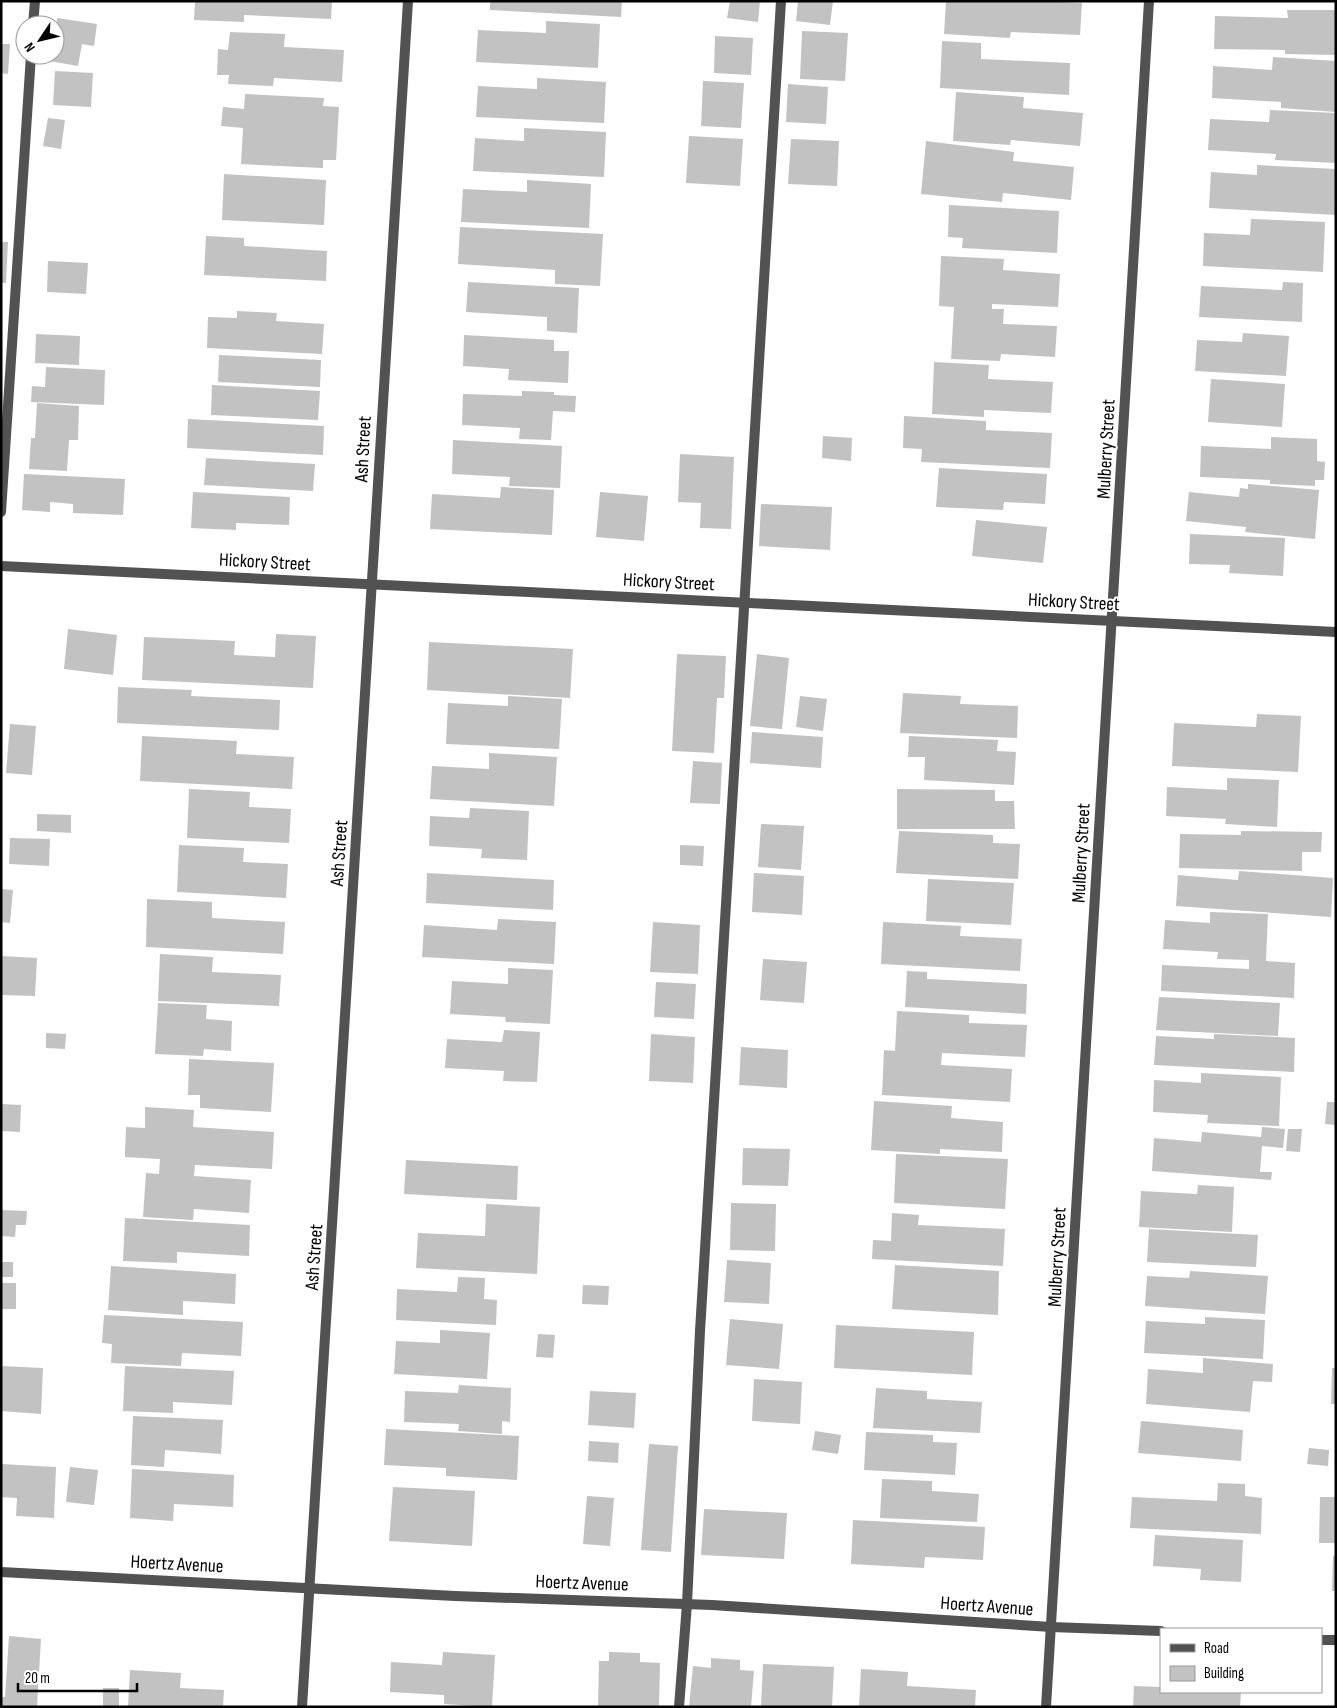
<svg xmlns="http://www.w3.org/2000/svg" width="1337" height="1708" font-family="'Sofia Sans Condensed',sans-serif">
<rect width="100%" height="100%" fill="#fff"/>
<g fill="#c2c2c2">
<polygon points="195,1 332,1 331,19 244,15 244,22 194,20"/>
<polygon points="490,1 622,1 621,17 490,10"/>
<polygon points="730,1 760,1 758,22 727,18"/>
<polygon points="798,1 833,1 830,25 796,21"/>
<polygon points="946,1 1037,1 1082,3 1080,35 1011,32 1010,38 944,34"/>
<polygon points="1287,10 1336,10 1336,55 1285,54 1285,50 1214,49 1215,16 1288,18"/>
<polygon points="57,18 97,24 94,46 82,44 78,66 49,61 50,55 55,55"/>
<polygon points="546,21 600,24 598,68 476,62 478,30 546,33"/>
<polygon points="802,31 848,33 845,81 800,79"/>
<polygon points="230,32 285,34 284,47 344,50 342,82 274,78 273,86 228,84 229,75 217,75 218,49 228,50"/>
<polygon points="715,36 753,38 751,75 714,73"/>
<polygon points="942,41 981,43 981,59 1070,63 1069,95 940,88"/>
<polygon points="1,44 10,44 8,74 1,73"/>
<polygon points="1273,57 1336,61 1336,112 1281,108 1281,102 1212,98 1213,66 1272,70"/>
<polygon points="55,71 93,73 91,107 53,105"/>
<polygon points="537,78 606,82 604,123 476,117 478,86 537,89"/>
<polygon points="703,81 744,83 741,128 701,126"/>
<polygon points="788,84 828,87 826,124 786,122"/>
<polygon points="956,92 1024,97 1023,108 1083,113 1080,146 1011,140 1010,145 953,141"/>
<polygon points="245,94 324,98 323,106 339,107 336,160 323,160 323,168 241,164 243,128 221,126 223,107 244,109"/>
<polygon points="1270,110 1336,113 1336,163 1275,160 1276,154 1208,150 1210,119 1269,122"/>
<polygon points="48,118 65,120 61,149 43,146"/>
<polygon points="524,128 606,132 604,177 473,171 475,138 524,141"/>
<polygon points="689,136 743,139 740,186 686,183"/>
<polygon points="791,139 839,141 837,186 788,184"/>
<polygon points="926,141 1014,152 1013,161 1074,167 1071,200 1003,193 1002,202 921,194"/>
<polygon points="1257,165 1336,169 1336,215 1209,208 1211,172 1257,175"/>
<polygon points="224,174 326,180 324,225 222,220"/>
<polygon points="527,180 591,184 589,228 461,222 463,189 527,192"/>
<polygon points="949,205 1059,211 1057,253 962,248 963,238 948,237"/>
<polygon points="1251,219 1325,222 1323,272 1203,266 1204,233 1250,235"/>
<polygon points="460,227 603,234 600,286 555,284 555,270 458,264"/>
<polygon points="206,236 244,238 244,246 327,251 326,281 204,275"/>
<polygon points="1,242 8,242 6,283 1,283"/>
<polygon points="941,256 1004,259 1003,270 1060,274 1058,307 992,304 992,309 1004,309 1003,324 1057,326 1055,357 1001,354 1000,361 951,359 954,307 939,306"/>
<polygon points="48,261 88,263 86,294 47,292"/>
<polygon points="468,282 579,288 577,333 547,331 547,317 466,312"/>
<polygon points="1283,282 1303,283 1302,322 1199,317 1201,286 1282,290"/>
<polygon points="237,311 277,313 276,321 324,324 322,354 207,348 208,317 237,318"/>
<polygon points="1243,333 1289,336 1286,376 1195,371 1197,340 1242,342"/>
<polygon points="36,334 80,336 79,365 35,363"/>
<polygon points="464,335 554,340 554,351 569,351 568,383 508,380 509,369 463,366"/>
<polygon points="219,355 321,360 320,387 218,382"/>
<polygon points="934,362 989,365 988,379 1053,382 1051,413 984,410 984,417 932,414"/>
<polygon points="46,367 105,370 104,405 31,402 32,386 45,387"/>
<polygon points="1211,379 1285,384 1282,427 1208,422"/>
<polygon points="212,385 320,391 318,420 211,415"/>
<polygon points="522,391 554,392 554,395 576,396 575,412 553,411 551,440 519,439 520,428 462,425 463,394 522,396"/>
<polygon points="37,403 79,406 78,440 69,440 67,471 29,469 31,438 35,438"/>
<polygon points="904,416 986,421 986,430 1052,433 1050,468 921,462 922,449 903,448"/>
<polygon points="188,419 324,426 323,455 187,448"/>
<polygon points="823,436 852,438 851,461 822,458"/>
<polygon points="1271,437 1317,439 1317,461 1325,462 1324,480 1315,480 1315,486 1270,484 1270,480 1200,477 1201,446 1271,449"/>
<polygon points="453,440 562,446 560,488 509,486 510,477 452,474"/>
<polygon points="680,454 734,457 731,529 700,528 701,503 678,502"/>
<polygon points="206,458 315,464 313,491 204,485"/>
<polygon points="939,468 1047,474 1045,504 1004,502 1003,510 936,507"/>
<polygon points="24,474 125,479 123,515 73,513 73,504 50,502 50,512 22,510"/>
<polygon points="1248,484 1319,490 1315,539 1245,532 1246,527 1186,521 1189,492 1239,497 1240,488 1248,489"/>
<polygon points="501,487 554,490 552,535 430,529 432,494 500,498"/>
<polygon points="193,492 290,497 289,525 236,523 236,530 191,528"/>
<polygon points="600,492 648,496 644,541 596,537"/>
<polygon points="761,504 832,507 830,550 759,546"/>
<polygon points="976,520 1047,527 1043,563 972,556"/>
<polygon points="1190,534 1285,538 1283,576 1229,573 1230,565 1189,564"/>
<polygon points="68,629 117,635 113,675 64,669"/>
<polygon points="276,634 316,636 313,688 142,680 144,637 235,641 234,655 275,657"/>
<polygon points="429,642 573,649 570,698 427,690"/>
<polygon points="677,654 726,656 724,698 717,698 714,753 672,751"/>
<polygon points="757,654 789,658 782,729 750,726"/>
<polygon points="118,687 192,690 191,696 280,700 279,730 117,723"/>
<polygon points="903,693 961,696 960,704 1018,706 1017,738 900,733"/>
<polygon points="508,696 562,699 559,749 446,744 448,703 508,706"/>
<polygon points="800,696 827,699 823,731 796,727"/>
<polygon points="1257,714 1301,716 1298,772 1172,766 1174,723 1256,727"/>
<polygon points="10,724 36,726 32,775 6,773"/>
<polygon points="752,732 823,737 821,768 750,763"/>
<polygon points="142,736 237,741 236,754 294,757 292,789 140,781"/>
<polygon points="909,736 998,740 997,751 1016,752 1014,785 924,780 925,757 908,757"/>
<polygon points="489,753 557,757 554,806 430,799 432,766 489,769"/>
<polygon points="693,761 722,763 720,804 690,803"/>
<polygon points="1227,778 1279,780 1277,827 1225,824 1226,819 1166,816 1167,787 1227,790"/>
<polygon points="189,789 250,792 249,807 291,809 289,843 187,838"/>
<polygon points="897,789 995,790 995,801 1014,801 1015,829 897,829"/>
<polygon points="470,808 529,811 527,860 481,858 482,849 429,846 430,816 469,818"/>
<polygon points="37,814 71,815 71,833 37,831"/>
<polygon points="761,824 804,826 801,870 758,867"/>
<polygon points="899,831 993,835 993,843 1020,844 1018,879 896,873"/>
<polygon points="1241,831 1322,832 1321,852 1302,852 1302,871 1179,868 1180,834 1241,835"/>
<polygon points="10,838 50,839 49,866 9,864"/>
<polygon points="179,845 244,848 243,862 288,864 286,898 177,892"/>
<polygon points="680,845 704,846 703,866 680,865"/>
<polygon points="1239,871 1333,878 1331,917 1176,906 1178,875 1238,880"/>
<polygon points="427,873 554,880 553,910 426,903"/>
<polygon points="754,873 804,876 802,915 752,912"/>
<polygon points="928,879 1014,883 1011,925 926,921"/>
<polygon points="1,889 13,890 10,923 1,922"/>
<polygon points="147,899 212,902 212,918 285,922 283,954 146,947"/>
<polygon points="1210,912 1268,914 1266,961 1295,963 1294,998 1161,991 1162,965 1249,969 1249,960 1217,959 1218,952 1163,949 1165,920 1210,923"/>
<polygon points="498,919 556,922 554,964 422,957 424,925 497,930"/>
<polygon points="653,922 700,925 698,974 650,972"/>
<polygon points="883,922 961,926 960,936 1022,939 1020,971 881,964"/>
<polygon points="160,954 213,957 212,972 281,975 279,1006 158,1001"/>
<polygon points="1,956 37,958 35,996 1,995"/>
<polygon points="763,959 807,962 804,1003 760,1000"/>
<polygon points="508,968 553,970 550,1024 506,1022 505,1017 450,1014 452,981 508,984"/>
<polygon points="907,971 927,972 927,979 1027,984 1026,1014 905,1007"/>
<polygon points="656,982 696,984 694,1019 654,1017"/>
<polygon points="1159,997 1280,1003 1278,1036 1156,1030"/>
<polygon points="158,1003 207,1005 206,1019 232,1021 231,1051 204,1049 203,1056 155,1054"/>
<polygon points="897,1011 969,1015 969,1023 1027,1025 1025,1057 942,1053 941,1065 1012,1069 1010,1102 882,1095 884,1050 895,1051"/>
<polygon points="504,1030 540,1032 537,1082 503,1081 504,1071 445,1068 447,1039 502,1042"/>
<polygon points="46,1033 66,1034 65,1049 46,1048"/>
<polygon points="651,1034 695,1037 693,1083 649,1081"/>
<polygon points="1214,1034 1295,1038 1294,1072 1154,1065 1156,1036 1214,1039"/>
<polygon points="741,1047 788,1050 787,1088 739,1085"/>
<polygon points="189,1059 274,1063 271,1112 200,1108 200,1095 188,1095"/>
<polygon points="1201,1073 1281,1077 1279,1126 1207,1123 1208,1115 1153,1112 1154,1080 1201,1083"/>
<polygon points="874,1101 952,1106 951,1118 1003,1122 1002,1152 940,1149 940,1154 871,1150"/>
<polygon points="1327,1102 1336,1102 1336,1125 1325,1124"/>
<polygon points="1,1104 21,1105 20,1132 1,1131"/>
<polygon points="145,1107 194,1110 193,1127 274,1132 272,1169 195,1165 194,1176 251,1180 249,1213 194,1209 193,1220 143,1217 146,1173 159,1174 160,1159 125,1157 125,1152 126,1127 145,1128"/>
<polygon points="1262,1127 1285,1129 1283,1148 1262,1146 1260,1172 1272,1172 1271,1180 1152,1171 1154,1138 1201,1142 1202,1132 1261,1137"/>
<polygon points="1288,1129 1302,1129 1300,1152 1286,1151"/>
<polygon points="743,1148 790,1149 788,1186 742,1185"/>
<polygon points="896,1154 1008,1159 1005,1209 894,1203"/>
<polygon points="406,1160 518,1166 517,1200 404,1194"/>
<polygon points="1198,1185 1234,1187 1232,1232 1139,1227 1141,1191 1197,1194"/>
<polygon points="731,1203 776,1204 775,1251 730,1250"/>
<polygon points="486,1204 540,1207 537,1274 416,1268 418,1233 485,1236"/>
<polygon points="1,1210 27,1211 26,1225 16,1225 15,1237 1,1236"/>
<polygon points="892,1213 919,1215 918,1225 1005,1229 1003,1266 872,1259 873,1240 891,1241"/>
<polygon points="125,1218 250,1225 249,1256 177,1252 177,1263 123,1261"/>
<polygon points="1149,1229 1258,1235 1256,1267 1147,1262"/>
<polygon points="727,1260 771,1263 769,1304 724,1302"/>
<rect x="1" y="1262" width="12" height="15"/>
<polygon points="895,1265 999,1271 998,1315 892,1309"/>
<polygon points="111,1266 236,1274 235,1304 183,1301 183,1315 108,1310"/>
<polygon points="1190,1271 1268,1276 1265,1314 1145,1306 1147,1276 1189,1278"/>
<polygon points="458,1277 485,1278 484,1299 497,1300 496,1325 396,1320 397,1289 457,1292"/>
<rect x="1" y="1283" width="15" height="26"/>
<polygon points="583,1285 609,1286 608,1305 582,1304"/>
<polygon points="104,1315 243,1322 241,1356 182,1353 181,1366 111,1363 112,1344 102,1343"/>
<polygon points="1205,1317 1265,1320 1263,1359 1144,1353 1146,1321 1205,1324"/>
<polygon points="730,1319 783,1324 779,1369 726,1365"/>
<polygon points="836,1325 974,1332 972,1375 834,1368"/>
<polygon points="440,1330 490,1333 487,1379 394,1374 396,1341 440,1343"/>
<polygon points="538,1334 555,1335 553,1358 536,1357"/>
<polygon points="1203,1358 1273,1364 1272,1382 1253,1381 1250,1412 1146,1404 1148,1369 1203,1373"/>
<polygon points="1,1366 43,1368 41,1414 1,1411"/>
<polygon points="125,1366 234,1371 232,1405 173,1402 173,1413 123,1411"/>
<polygon points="1332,1368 1336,1368 1336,1404 1331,1404"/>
<polygon points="754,1379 802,1382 800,1424 752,1421"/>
<polygon points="459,1385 511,1388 510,1422 502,1421 502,1434 458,1431 459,1424 404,1422 405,1391 458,1393"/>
<polygon points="876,1388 927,1391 927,1399 982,1402 980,1433 873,1428"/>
<polygon points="590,1391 636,1393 634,1428 588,1425"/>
<polygon points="133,1416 223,1420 221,1454 165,1450 164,1467 131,1465"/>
<polygon points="1141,1421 1243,1430 1241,1461 1138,1453"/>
<polygon points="386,1429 519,1436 517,1480 446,1476 446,1468 384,1465"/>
<polygon points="815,1431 841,1435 838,1454 812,1450"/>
<polygon points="866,1432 933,1435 933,1442 957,1443 955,1475 864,1470"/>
<polygon points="589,1441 619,1443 618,1463 588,1461"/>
<polygon points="649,1444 678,1446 671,1552 641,1550"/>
<polygon points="1309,1448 1329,1450 1328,1466 1307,1464"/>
<polygon points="1,1464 56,1467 54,1518 16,1516 17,1498 1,1497"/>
<polygon points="70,1467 98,1470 94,1505 66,1502"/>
<polygon points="132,1469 234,1475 233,1507 174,1504 173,1521 130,1518"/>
<polygon points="882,1479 932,1481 932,1491 979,1494 977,1522 880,1518"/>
<polygon points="1218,1483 1245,1484 1245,1496 1262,1498 1261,1534 1130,1528 1132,1497 1217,1501"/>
<polygon points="393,1487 475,1491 472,1546 389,1541"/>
<polygon points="587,1496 614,1498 610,1546 583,1544"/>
<polygon points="1320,1497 1336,1497 1336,1543 1319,1543"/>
<polygon points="704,1509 787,1513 784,1559 701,1555"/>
<polygon points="853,1520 985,1527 983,1560 925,1557 924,1568 851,1564"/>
<polygon points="1155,1535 1243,1540 1241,1582 1200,1580 1201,1569 1153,1566"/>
<polygon points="1333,1556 1336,1556 1336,1591 1332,1591"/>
<polygon points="9,1636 41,1639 37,1707 1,1707 1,1697 5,1697"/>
<polygon points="443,1652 495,1655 492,1707 444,1704 444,1695 390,1692 391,1662 442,1665"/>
<polygon points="609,1652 640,1653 640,1662 660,1663 659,1707 598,1707 599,1661 609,1661"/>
<polygon points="711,1658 740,1660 740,1670 754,1671 751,1707 689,1707 693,1666 711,1668"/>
<polygon points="763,1664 834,1667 832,1707 761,1706"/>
<polygon points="861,1669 908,1672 907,1686 976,1690 975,1707 859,1707"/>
<polygon points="130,1670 181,1673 180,1688 224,1690 223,1707 128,1707"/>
<polygon points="1134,1686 1161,1687 1161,1692 1241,1692 1240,1707 1133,1707"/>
<rect x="103" y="1688" width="16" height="19"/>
</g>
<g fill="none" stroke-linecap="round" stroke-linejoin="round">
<g stroke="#525252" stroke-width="10">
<polyline points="33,25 35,1"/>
<polyline points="1,512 31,55"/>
<polyline points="679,1707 687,1604 700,1331 781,1"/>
</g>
<g stroke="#525252" stroke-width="10">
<polyline points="1,566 1336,632"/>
<polyline points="1,1572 455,1596 712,1605 1051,1627 1161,1631"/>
<polyline points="1321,1640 1336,1640"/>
<polyline points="302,1707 408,1"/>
<polyline points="1046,1707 1149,1"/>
</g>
</g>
<g text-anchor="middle" stroke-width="4" stroke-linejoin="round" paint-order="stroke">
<g font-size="19" fill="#000" stroke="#fff">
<text transform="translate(362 449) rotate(-87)" y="7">Ash Street</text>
<text transform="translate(1105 449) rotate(-87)" y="7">Mulberry Street</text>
<text transform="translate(265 561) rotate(3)" y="7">Hickory Street</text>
<text transform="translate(669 581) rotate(3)" y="7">Hickory Street</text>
<text transform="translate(1074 601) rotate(3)" y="7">Hickory Street</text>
<text transform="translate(338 853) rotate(-86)" y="7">Ash Street</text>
<text transform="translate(1080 853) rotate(-87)" y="7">Mulberry Street</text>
<text transform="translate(313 1257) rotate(-86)" y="7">Ash Street</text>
<text transform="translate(1056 1257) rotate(-87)" y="7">Mulberry Street</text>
<text transform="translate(177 1563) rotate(3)" y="7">Hoertz Avenue</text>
<text transform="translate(582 1582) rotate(2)" y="7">Hoertz Avenue</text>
<text transform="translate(987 1605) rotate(4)" y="7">Hoertz Avenue</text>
</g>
</g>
<rect width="1337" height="1708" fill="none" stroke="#000000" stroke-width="5"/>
<rect x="1160" y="1628" width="162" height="65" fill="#ffffff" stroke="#999999"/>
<rect x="1170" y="1644" width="25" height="8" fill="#525252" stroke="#999999"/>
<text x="1204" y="1653" font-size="15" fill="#000000">Road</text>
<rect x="1170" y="1666" width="25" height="15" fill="#c2c2c2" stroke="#999999"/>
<text x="1204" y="1678" font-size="15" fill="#000000">Building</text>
<g transform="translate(40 40) rotate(235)"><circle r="24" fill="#ffffff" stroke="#999999"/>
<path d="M0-4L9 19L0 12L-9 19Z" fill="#000000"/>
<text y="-8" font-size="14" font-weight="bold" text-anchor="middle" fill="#000000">N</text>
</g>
<path d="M18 1683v8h119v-8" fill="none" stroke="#000000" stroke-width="2.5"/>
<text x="25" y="1683" font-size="15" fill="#000000" stroke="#ffffff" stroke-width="4" paint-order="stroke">20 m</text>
</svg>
